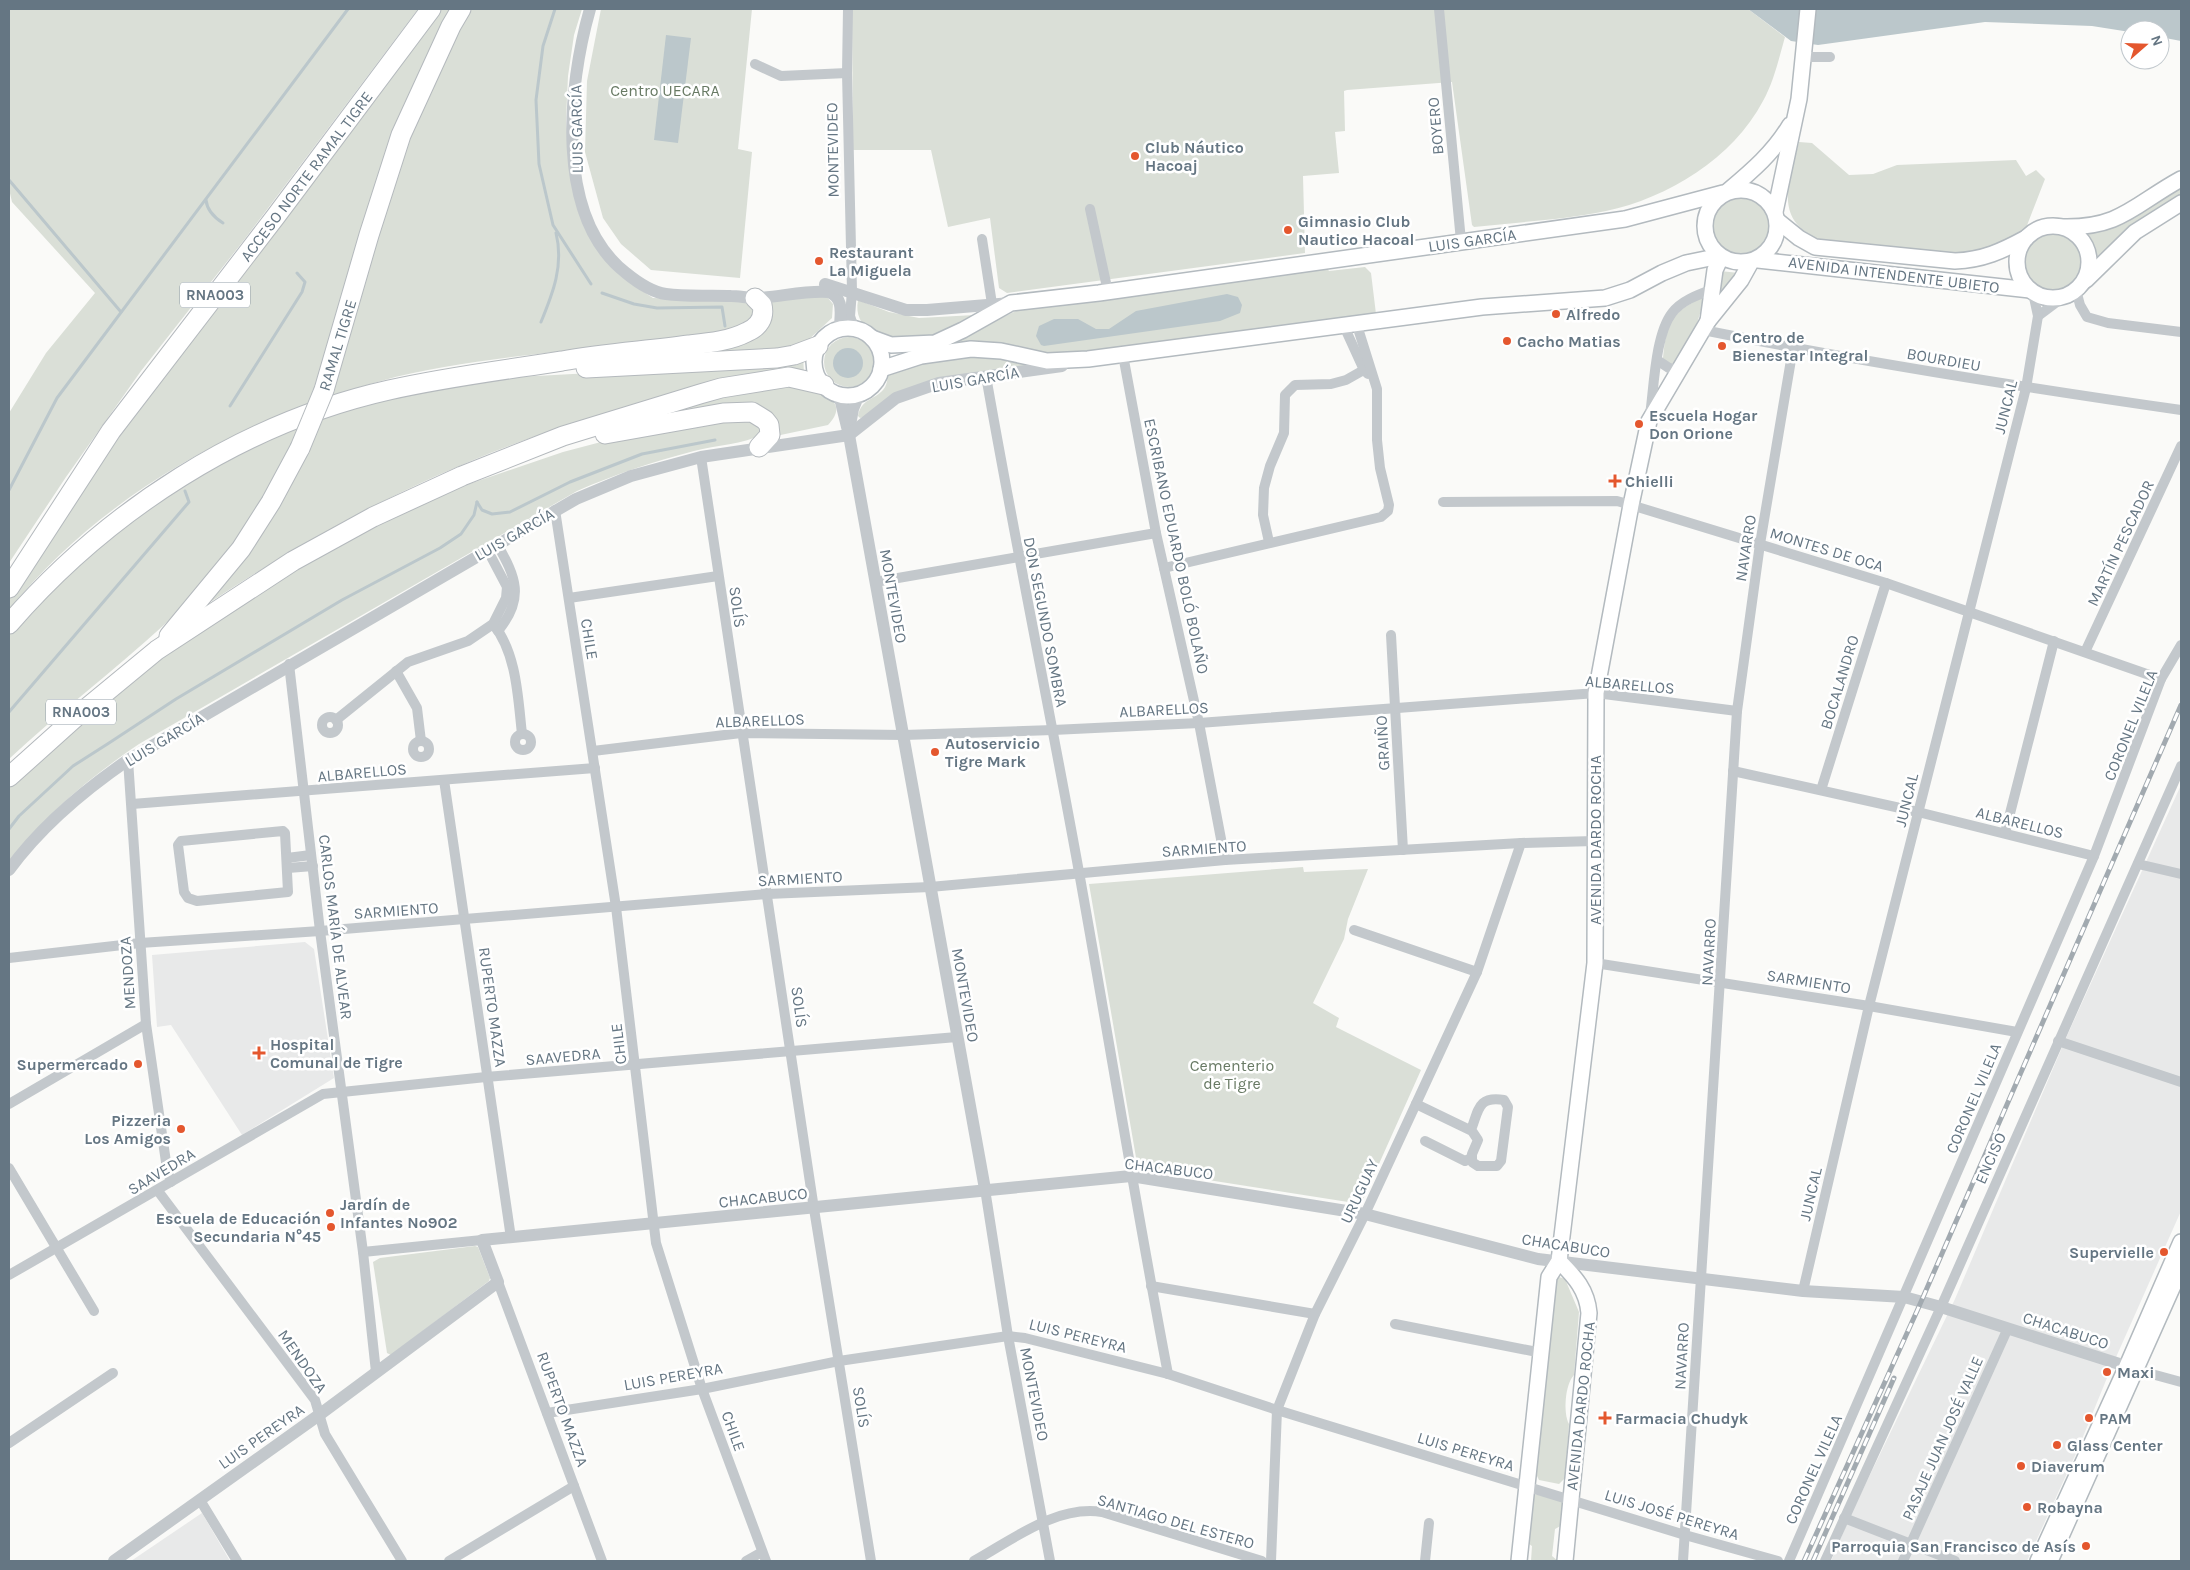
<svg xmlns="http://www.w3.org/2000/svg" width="2190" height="1570" font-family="Karla,sans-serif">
<rect width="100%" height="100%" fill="#fafaf8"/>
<g fill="#e8e9e9">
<polygon points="2181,785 2181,1211 2109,1373 2078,1449 2027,1561 1831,1561 1852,1512 1955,1299 2066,1038"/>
<polygon points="305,942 314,949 334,1078 242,1135 171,1025 157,1027 152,955"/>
<polygon points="202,1513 230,1561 131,1561"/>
</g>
<g fill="#dadfd7">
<polygon points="9,9 418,9 244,240 141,371 66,477 9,563 9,413 46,353 95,293 12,202 9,189"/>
<path d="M437,9H452L436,37L334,385C362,303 381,217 411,136C427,92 449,50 470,9H582L574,35L568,76L566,120L570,170L578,211L589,236L606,261L630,283L653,298L746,301L761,313C752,319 743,327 733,332C722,337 704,336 692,337C649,342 606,346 563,351C504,358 438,365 381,381C240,420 101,495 9,610V600L18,585L145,393Z"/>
<polygon points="601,9 752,9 738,149 752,152 740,278 651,270 621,244 603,218 585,152 587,81"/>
<path d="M852,9H1748L1785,37C1779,58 1774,81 1763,101C1733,158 1668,198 1606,211C1563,220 1518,222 1474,227L1472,225L1452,82L1347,90L1344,91L1345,131L1335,132L1339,173L1303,176L1305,253L1007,293L999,288L990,218L948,227L931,150H853Z"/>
<path d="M1799,142L1812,143L1849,175L1873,174L1897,165L2016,160L2026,176L2036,170L2045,179L2026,228L1999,246L1956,256L1821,240C1772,221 1789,181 1799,142Z"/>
<polygon points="2181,185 2181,196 2097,262 2093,246 2085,233"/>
<circle cx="1741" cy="227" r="29"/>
<circle cx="2053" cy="262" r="29"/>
<polygon points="1325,265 1329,271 1365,267 1371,273 1376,314 1065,355 946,345 1020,309"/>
<polygon points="1720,271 1739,273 1719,301"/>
<polygon points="820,294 827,297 833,304 832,318 805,343 795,348 701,357 681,350 744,337 766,303"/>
<path d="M1705,296C1699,316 1690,358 1668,366L1663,358C1667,320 1671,313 1705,296Z"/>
<path d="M858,300L889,312L919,318L975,315C965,321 955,329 945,333C916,346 850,344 858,300Z"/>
<circle cx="849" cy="362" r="25"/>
<path d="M803,355L804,373C748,384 690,393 633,407C483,444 341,516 212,601L208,600L264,498C236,542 204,589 165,624C114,671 59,712 9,759V633L75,565L174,488L270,436L357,403L498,378L647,370Z"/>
<path d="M979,356L1005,359L1028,366L937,379L869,416L860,418L858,416C861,399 874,400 883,390C887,386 887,379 889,374L909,364Z"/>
<path d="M790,382C809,388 855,397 828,425L771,437L773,422L648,414Z"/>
<path d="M752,416L765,433C743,445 717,445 694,451C652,462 616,474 577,491L139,744C90,777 45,815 9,862V787L117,691L174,649L315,557L434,496L563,452L639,432Z"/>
<polygon points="1303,867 1304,872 1368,869 1348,919 1344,939 1313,1003 1339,1018 1336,1027 1421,1070 1361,1204 1138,1169 1089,884"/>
<polygon points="475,1246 478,1247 490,1278 489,1281 391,1355 387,1353 373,1262 380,1258"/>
<path d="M1559,1277L1565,1279L1579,1312L1574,1375C1565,1384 1563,1413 1569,1424L1565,1478L1559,1484L1539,1480L1535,1472L1555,1281Z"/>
<polygon points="1533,1494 1561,1499 1564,1504 1564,1524 1555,1529 1552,1556 1558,1561 1531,1561 1532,1546 1525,1541"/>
</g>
<g fill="#bbc7cb">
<polygon points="1748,9 2181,9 2181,41 2160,37 2160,30 2130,30 2130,32 2092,26 1985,22 1818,45 1791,41"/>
<polygon points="666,35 691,38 678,143 654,140"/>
<polygon points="1227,294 1238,297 1242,305 1240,313 1220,321 1044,346 1041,345 1036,336 1039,326 1054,319 1078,319 1096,329 1109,329 1136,311"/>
<circle cx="848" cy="363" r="15"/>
</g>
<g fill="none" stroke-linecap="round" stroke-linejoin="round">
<g stroke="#bbc7cb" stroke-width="3">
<polyline points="555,9 543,46 536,100 539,164 553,225 591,284"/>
<polyline points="9,180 121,312"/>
<path d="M206,200C207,210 215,218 223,223"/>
<polyline points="602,293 634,304 657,308 722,307 725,326"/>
<path d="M541,322C553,293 564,265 556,233"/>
<polyline points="230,406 302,292 305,282 297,273"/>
<polyline points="9,490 57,398 348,9"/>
<polyline points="477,502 482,510 492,514 510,512 570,482 642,454 715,440"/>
<polyline points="9,712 189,502 185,491"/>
<polyline points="9,829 19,816 73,766 109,743 176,699 342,600 440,548 461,534 474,515 477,502"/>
</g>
<g stroke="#b3babf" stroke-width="18">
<g id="secondary">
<circle cx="1741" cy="226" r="36"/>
<path d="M1728,191C1752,171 1774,152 1790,125"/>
<polyline points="1775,212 1799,99 1808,9"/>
<path d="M1778,221L1799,238L1815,247L1955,261C1983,260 2002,251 2026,238"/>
<circle cx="2053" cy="262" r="36"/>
<path d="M2064,227C2121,228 2135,204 2181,179"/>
<polyline points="1758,260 2030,290"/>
<polyline points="2086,280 2135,232 2181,203"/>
<polyline points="1708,321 1715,270 1721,257"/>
<circle cx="848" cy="362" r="34"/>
<polyline points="872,338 891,345 935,343 963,330 1011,303 1099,293 1625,219 1723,193"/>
<polyline points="881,369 921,356 971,349 1001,351 1047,361 1088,359 1482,307 1605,298 1630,290 1662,273 1686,263 1720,256"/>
<path d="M1559,1261C1575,1277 1587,1290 1589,1313L1565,1561"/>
<polyline points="1519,1561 1549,1277 1559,1261 1595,963 1596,693 1631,505 1649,421 1708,321 1741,280 1751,262"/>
<polyline points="2038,1561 2127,1366 2181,1242"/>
<polyline points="2050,1561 2181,1268"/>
</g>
</g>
<g stroke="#b4b9bd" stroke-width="21">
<g id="motorway">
<polyline points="586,368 777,358 794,355 818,346"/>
<polyline points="324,390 369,235 401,135 451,26 461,9"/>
<polyline points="605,434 723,413 752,412 765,420 769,425 770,435 759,447"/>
<polyline points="9,588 111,431 276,216 431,9"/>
<path d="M9,624C107,511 242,423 389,390C446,377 504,370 562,361C604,353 647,351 689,345C708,343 730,341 747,332C759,327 765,318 762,305L755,298"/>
<polyline points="169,636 241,549 271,502 300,448"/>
<polyline points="9,777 77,716 157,650 293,561 373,517 462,476 563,436 700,394 721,388 789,377 824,385"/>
</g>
</g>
<g stroke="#c3c8cc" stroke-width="10">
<polyline points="848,9 847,73 852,291 850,316 854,328"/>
<polyline points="1439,9 1461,241"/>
<polyline points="1805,57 1830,57"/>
<polyline points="755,64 781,76 847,73"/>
<polyline points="1090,209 1108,292"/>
<polyline points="982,239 992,304"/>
<polyline points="2076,290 2080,305 2087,317 2108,323 2181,332"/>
<polyline points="2038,316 2062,298"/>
<polyline points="1343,324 1364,370 1368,374"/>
<path d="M1703,330C1862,362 2021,387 2181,410"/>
<polyline points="1123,355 1156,533 1199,723 1225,860"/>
<polyline points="1657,360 1669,368 1679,370"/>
<path d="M986,376C1015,542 1049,706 1079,872C1109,1039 1136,1207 1168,1374"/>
<path d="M1650,415C1654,388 1655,335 1672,313C1681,301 1697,295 1711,290"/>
<polyline points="701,457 814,1209 871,1561"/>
<polyline points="1443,502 1617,501 1631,505 1886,583 2161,679"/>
<polyline points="555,510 616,907 656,1243 702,1389 766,1561"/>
<polyline points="1269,542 1263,515 1264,488 1270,466 1284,433 1285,395 1295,385 1331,384 1346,380 1369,367"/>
<path d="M497,544C516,577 525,598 498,631"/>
<polyline points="1164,568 1381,517 1388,511 1389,505 1380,468 1377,440 1377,389 1356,322"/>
<polyline points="875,582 1156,533"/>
<polyline points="569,598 718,576"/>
<path d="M493,624C517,653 518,699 522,734"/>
<polyline points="1391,635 1403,850"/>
<polyline points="2085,652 2181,446"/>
<polyline points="289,664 320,931 363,1252 376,1372"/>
<polyline points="396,671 417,708 421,741"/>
<circle cx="330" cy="725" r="8"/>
<polyline points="336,720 408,662 468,641 493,624 506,598 507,587 487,549"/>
<circle cx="523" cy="742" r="8"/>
<circle cx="421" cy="749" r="8"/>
<polyline points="593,751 741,733 904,735 1053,730 1199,723 1596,693 1737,711"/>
<polyline points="128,760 146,1024 167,1169 171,1182"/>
<polyline points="1733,771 1918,812 2094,856"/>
<polyline points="444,780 511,1238"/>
<polyline points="1821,790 1886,583"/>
<polyline points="132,804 595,768"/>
<polygon points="283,831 285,833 288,892 197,901 188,898 184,892 178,845 181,841"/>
<polyline points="2005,833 2054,641"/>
<polyline points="287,858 311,855"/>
<polyline points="2138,864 2181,874"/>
<polyline points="288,868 313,866"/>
<polyline points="1354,930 1477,972"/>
<polyline points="9,958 140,943 320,931 768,894 930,887 1225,860 1521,843 1594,841"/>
<polyline points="1595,963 1869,1006 2017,1032"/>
<polyline points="2058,1041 2181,1082"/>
<polyline points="9,1104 146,1024"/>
<path d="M1416,1104L1472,1131L1478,1140L1472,1154V1162L1478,1166H1497L1501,1161L1508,1107L1504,1100C1478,1096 1479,1109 1471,1130"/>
<polyline points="1425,1141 1465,1161 1471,1158"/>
<polyline points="9,1168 94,1311"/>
<polyline points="985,1189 1008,1336 1050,1561"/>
<polyline points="158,1191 315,1400 325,1434 402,1561"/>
<polyline points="363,1252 482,1240"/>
<polyline points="9,1275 323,1094 486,1077 957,1037"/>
<polyline points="498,1282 602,1561"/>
<polyline points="1151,1286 1315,1314"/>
<polyline points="1803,1291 1869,1006 2026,388 2038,316 2033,293"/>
<polyline points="1395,1324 1542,1353"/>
<polyline points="2137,1370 2181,1382"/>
<polyline points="547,1413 702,1389 839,1361 1008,1336 1025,1338 1168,1374 1277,1410 1685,1535 1778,1561"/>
<polyline points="9,1443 113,1373"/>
<polyline points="200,1500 237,1561"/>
<polyline points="1844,1518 1955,1561"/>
<polyline points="449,1561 574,1486"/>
<polyline points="746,1561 762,1552"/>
<path d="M974,1561C1012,1540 1056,1505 1102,1512L1262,1561"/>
<polyline points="1271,1561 1277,1410 1315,1314 1365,1214 1477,972 1521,843"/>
<polyline points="1425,1561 1429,1523"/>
<polyline points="1683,1561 1737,711 1760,544 1793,348"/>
<polyline points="1789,1561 2094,856 2161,679 2181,645"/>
<polyline points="1825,1561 1941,1307 2181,766"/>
<polyline points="1903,1561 2008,1328"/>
</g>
<g stroke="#c3c8cc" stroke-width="12">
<path d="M590,9C568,86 554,217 626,273C637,282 651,292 666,294C687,297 709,295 731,296C739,296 748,298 757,298C781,297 805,290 829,292C845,299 840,314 840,329"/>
<polyline points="825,284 906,310 927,310 1011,303"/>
<polyline points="837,394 841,402 849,435 985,1189"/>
<polyline points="850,425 853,409 859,394"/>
<path d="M9,870C41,826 83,791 128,760L576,499L631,476L701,457L849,435L896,398L939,383L1062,366"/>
<polyline points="114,1561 319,1415 498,1282 482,1240 1131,1176 1365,1214 1538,1259 1803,1291 1904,1297 1941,1307 2135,1369"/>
</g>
<use href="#secondary" stroke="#fff" stroke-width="15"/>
<use href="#motorway" stroke="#fff" stroke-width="19"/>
<g stroke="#a2aab0" stroke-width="5">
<g id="rail">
<polyline points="1804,1561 1917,1311 2181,705"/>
<polyline points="1813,1561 1894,1378"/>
</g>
</g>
<use href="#rail" stroke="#fff" stroke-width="3" stroke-dasharray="9" stroke-linecap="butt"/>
<g stroke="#b4b9bd" stroke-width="21" stroke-linecap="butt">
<polyline id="motorway-bridge" points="300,448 324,390"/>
</g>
<use href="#motorway-bridge" stroke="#fff" stroke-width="19"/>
</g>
<g fill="#e4572e" stroke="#fff" stroke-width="2">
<circle cx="1135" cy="156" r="5"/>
<circle cx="1288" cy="230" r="5"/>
<circle cx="819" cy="261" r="5"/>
<circle cx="1556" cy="314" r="5"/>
<circle cx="1507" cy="341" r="5"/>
<circle cx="1722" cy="346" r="5"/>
<circle cx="1639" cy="424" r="5"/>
<path d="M1612.5 473.5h5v5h5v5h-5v5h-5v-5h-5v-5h5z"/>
<circle cx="935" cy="752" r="5"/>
<path d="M256.5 1045.5h5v5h5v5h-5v5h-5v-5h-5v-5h5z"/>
<circle cx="138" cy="1064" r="5"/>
<circle cx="181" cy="1129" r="5"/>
<circle cx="330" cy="1213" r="5"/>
<circle cx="331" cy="1227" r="5"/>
<circle cx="2164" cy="1252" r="5"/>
<circle cx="2107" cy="1372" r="5"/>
<path d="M1602.5 1410.5h5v5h5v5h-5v5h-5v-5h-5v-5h5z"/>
<circle cx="2089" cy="1418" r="5"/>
<circle cx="2057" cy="1445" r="5"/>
<circle cx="2021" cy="1466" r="5"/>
<circle cx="2027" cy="1507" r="5"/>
<circle cx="2086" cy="1546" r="5"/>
</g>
<g text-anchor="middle" stroke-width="5" stroke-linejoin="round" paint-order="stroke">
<g fill="#fff" stroke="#939fa8" stroke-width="1">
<rect x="180" y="282.5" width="70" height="25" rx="4"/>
<rect x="46" y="699.5" width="70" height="25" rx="4"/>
</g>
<g font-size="15" font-weight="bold" fill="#657683">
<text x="215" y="300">RNA003</text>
<text x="81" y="717">RNA003</text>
</g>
<g font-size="16" fill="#687a64" stroke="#fff">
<text x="665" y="96">Centro UECARA</text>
<text x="1232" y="1071">Cementerio<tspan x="1232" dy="18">de Tigre</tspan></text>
</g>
<g font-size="16" fill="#657683" stroke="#fff">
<text transform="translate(1435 126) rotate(-95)" y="6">BOYERO</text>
<text transform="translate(576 129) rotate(-91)" y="6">LUIS GARCÍA</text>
<text transform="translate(832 150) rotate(-91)" y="6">MONTEVIDEO</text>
<text transform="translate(306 176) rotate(-53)" y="6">ACCESO NORTE RAMAL TIGRE</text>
<text transform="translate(1472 240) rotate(-8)" y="6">LUIS GARCÍA</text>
<text transform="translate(1894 274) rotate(7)" y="6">AVENIDA INTENDENTE UBIETO</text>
<text transform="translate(337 345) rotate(-73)" y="6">RAMAL TIGRE</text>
<text transform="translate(1944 359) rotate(10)" y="6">BOURDIEU</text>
<text transform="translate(975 379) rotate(-10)" y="6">LUIS GARCÍA</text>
<text transform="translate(2005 407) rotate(-76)" y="6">JUNCAL</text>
<text transform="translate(514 534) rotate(-30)" y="6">LUIS GARCÍA</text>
<text transform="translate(2120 543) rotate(-65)" y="6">MARTÍN PESCADOR</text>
<text transform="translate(1177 546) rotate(78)" y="6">ESCRIBANO EDUARDO BOLÓ BOLAÑO</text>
<text transform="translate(1745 548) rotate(-81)" y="6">NAVARRO</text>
<text transform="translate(1827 549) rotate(17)" y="6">MONTES DE OCA</text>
<text transform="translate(894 596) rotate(80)" y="6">MONTEVIDEO</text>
<text transform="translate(738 607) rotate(82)" y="6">SOLÍS</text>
<text transform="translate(1046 622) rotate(79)" y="6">DON SEGUNDO SOMBRA</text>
<text transform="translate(590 639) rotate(81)" y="6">CHILE</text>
<text transform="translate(1839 682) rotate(-73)" y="6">BOCALANDRO</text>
<text transform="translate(1630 684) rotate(5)" y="6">ALBARELLOS</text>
<text transform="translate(1164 709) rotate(-3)" y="6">ALBARELLOS</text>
<text transform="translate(760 720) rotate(-2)" y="6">ALBARELLOS</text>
<text transform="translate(2130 725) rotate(-68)" y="6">CORONEL VILELA</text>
<text transform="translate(164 739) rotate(-31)" y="6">LUIS GARCÍA</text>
<text transform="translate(1382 743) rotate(-93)" y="6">GRAIÑO</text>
<text transform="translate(362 772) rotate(-5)" y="6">ALBARELLOS</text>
<text transform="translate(1906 800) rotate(-76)" y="6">JUNCAL</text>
<text transform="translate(2020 822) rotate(14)" y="6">ALBARELLOS</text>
<text transform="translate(1595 840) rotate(-90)" y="6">AVENIDA DARDO ROCHA</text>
<text transform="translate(1204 848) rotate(-4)" y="6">SARMIENTO</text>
<text transform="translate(800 878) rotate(-3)" y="6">SARMIENTO</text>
<text transform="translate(396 910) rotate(-4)" y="6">SARMIENTO</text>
<text transform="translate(336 927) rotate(83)" y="6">CARLOS MARÍA DE ALVEAR</text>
<text transform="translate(1708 952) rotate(-87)" y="6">NAVARRO</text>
<text transform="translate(127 973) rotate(-94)" y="6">MENDOZA</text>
<text transform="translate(1809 981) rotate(9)" y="6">SARMIENTO</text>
<text transform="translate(966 995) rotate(80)" y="6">MONTEVIDEO</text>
<text transform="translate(493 1007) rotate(82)" y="6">RUPERTO MAZZA</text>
<text transform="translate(800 1007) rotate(82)" y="6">SOLÍS</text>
<text transform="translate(618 1044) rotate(-97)" y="6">CHILE</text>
<text transform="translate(563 1056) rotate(-5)" y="6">SAAVEDRA</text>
<text transform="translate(1973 1098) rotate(-67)" y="6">CORONEL VILELA</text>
<text transform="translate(1990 1158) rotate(-66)" y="6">ENCISO</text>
<text transform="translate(1169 1168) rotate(7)" y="6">CHACABUCO</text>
<text transform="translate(161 1171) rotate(-31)" y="6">SAAVEDRA</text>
<text transform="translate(1359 1191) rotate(-65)" y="6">URUGUAY</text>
<text transform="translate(1810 1194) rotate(-77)" y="6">JUNCAL</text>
<text transform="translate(763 1197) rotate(-6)" y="6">CHACABUCO</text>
<text transform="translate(1566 1245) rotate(9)" y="6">CHACABUCO</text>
<text transform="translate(2066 1330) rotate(18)" y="6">CHACABUCO</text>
<text transform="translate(1078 1335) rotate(14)" y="6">LUIS PEREYRA</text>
<text transform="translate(1681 1356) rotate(-87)" y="6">NAVARRO</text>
<text transform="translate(303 1361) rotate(55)" y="6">MENDOZA</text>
<text transform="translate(673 1376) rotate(-10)" y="6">LUIS PEREYRA</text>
<text transform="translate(1035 1394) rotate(79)" y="6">MONTEVIDEO</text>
<text transform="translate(1580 1406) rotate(-84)" y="6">AVENIDA DARDO ROCHA</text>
<text transform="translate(862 1407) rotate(81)" y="6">SOLÍS</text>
<text transform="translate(563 1409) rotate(70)" y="6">RUPERTO MAZZA</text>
<text transform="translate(734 1431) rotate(70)" y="6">CHILE</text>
<text transform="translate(261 1436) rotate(-35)" y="6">LUIS PEREYRA</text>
<text transform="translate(1942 1438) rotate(-66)" y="6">PASAJE JUAN JOSÉ VALLE</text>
<text transform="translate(1466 1451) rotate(17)" y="6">LUIS PEREYRA</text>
<text transform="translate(1813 1469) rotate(-66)" y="6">CORONEL VILELA</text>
<text transform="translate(1672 1514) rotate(17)" y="6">LUIS JOSÉ PEREYRA</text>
<text transform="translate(1176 1521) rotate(16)" y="6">SANTIAGO DEL ESTERO</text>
</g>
<g font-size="16" font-weight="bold" fill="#657683" stroke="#fff" text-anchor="start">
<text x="1145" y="153">Club Náutico<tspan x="1145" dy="18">Hacoaj</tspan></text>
<text x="1298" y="227">Gimnasio Club<tspan x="1298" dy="18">Nautico Hacoal</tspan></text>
<text x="829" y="258">Restaurant<tspan x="829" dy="18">La Miguela</tspan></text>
<text x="1566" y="320">Alfredo</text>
<text x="1732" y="343">Centro de<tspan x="1732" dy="18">Bienestar Integral</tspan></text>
<text x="1517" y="347">Cacho Matias</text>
<text x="1649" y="421">Escuela Hogar<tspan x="1649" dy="18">Don Orione</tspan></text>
<text x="1625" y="487">Chielli</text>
<text x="945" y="749">Autoservicio<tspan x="945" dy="18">Tigre Mark</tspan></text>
<text x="270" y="1050">Hospital<tspan x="270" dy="18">Comunal de Tigre</tspan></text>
<text x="128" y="1070" text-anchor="end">Supermercado</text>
<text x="171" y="1126" text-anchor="end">Pizzeria<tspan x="171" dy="18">Los Amigos</tspan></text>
<text x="340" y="1210">Jardín de<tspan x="340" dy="18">Infantes Nº902</tspan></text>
<text x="321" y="1224" text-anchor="end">Escuela de Educación<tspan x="321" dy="18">Secundaria N°45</tspan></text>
<text x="2154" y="1258" text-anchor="end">Supervielle</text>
<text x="2117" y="1378">Maxi</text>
<text x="1615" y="1424">Farmacia Chudyk</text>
<text x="2099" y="1424">PAM</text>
<text x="2067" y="1451">Glass Center</text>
<text x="2031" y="1472">Diaverum</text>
<text x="2037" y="1513">Robayna</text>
<text x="2076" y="1552" text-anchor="end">Parroquia San Francisco de Asís</text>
</g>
</g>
<rect width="2190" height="1570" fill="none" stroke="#657683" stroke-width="20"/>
<g transform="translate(2145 45) rotate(70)"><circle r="24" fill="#ffffff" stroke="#c1c8cd"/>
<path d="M0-4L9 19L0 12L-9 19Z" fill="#e4572e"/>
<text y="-8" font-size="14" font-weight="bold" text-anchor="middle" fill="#657683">N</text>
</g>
</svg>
